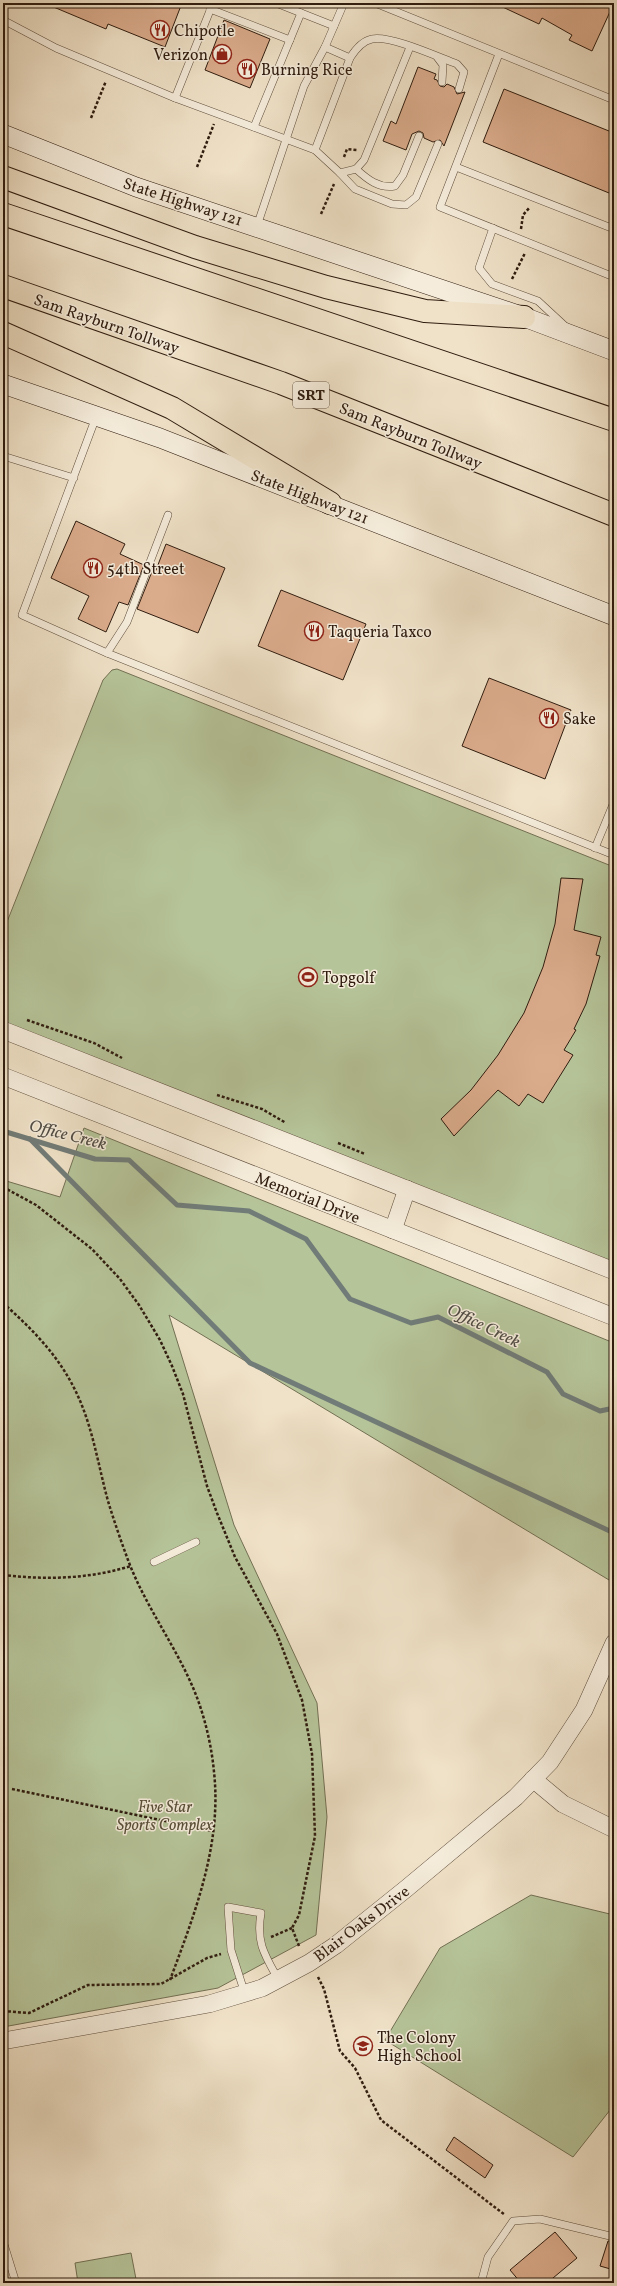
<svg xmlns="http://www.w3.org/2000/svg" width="617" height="2286" font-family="Vollkorn,serif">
<rect width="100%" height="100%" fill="#f0e2c8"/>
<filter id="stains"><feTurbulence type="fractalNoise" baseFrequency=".005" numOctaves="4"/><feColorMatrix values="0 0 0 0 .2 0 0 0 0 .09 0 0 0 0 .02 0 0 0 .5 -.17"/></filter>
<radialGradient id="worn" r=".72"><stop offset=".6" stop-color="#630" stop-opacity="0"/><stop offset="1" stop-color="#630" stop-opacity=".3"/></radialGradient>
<g fill="#b6c499" stroke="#727054">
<polygon points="117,669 614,867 614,1265 3,1023 3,932 103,680 112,670"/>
<polygon points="84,1128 614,1343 614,1583 169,1315 234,1525 317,1703 327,1817 316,1935 218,1988 3,2027 3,1180 60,1197"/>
<polygon points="531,1895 614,1915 614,2105 573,2157 385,2040 440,1948"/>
<polygon points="131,2253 136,2279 114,2283 78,2283 75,2263"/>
</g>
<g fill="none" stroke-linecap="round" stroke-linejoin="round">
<g stroke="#717c78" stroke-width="5">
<polyline points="3,1131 95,1159 129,1160 177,1205 249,1211 306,1239 350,1299 411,1323 438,1317 547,1372 563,1394 600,1411 614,1408"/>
<polyline points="30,1139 250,1363 614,1533"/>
</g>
</g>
<g fill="#dbac8c" stroke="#2f1c0f">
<polygon points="44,3 182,3 165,47 108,24 106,29"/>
<polygon points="494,3 614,3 592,51 569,40 572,35 542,18 539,24"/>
<polygon points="224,20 270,39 250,88 205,70"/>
<polygon points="418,67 436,74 434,79 437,80 440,86 444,87 447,84 454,87 457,94 465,92 444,146 440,140 433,142 424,138 423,133 419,131 412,134 406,150 383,141 391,121 396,124"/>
<polygon points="504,89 614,133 614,195 483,142"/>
<polygon points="76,521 125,544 120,554 144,565 128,605 119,602 106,632 78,619 89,596 51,578"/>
<polygon points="166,544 225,568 198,633 137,609 153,569 156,570"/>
<polygon points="281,590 366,624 343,680 258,646"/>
<polygon points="489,678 571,710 545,779 462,746"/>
<polygon points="561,878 583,879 574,930 601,937 596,955 600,956 586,1004 574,1029 576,1030 564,1050 573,1055 543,1103 528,1094 519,1106 498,1090 454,1136 441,1119 471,1090 498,1055 524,1013 543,967 555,924"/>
<polygon points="454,2137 493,2165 485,2178 446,2150"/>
<polygon points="555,2232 577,2258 547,2283 521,2283 510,2270"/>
<polygon points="608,2241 614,2242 614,2270 600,2266"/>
</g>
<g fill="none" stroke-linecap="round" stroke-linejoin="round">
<g stroke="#5f4e3d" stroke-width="8">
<g id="service">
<polyline points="276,3 334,26"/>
<polyline points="375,3 614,100"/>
<polyline points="210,9 290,40"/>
<polyline points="3,20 56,48 175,98 315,150 340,173 356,169 364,160 410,47"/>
<polyline points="325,47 350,58"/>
<polyline points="499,54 440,207 614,277"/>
<polyline points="437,57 443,65 442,82"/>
<polyline points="175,98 213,3"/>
<polyline points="254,127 301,13"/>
<path d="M315,150L350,58C355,50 362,41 372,39C390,35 438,57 457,64L464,72L459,89"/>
<polyline points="456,167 614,229"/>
<path d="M356,169C367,179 379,189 395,186L403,175L419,136"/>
<polyline points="340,173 355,189 392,204 406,205 416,197 438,144"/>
<polyline points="257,226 304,86 325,47 344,3"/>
<polyline points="493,228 479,268 492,284 538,301 565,326"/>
<polyline points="96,417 22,615 107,653 614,855"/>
<polyline points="3,456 74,478"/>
<polyline points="107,653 127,622 168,515"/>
<polyline points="595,848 614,802"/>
<polyline points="154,1562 196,1542"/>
<path d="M245,1994L231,1950L228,1907L261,1913C256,1942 264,1954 278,1979"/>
<polyline points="3,2241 16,2283"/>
<polyline points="481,2283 488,2257 513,2221 540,2219 614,2237"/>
</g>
</g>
<g stroke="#5f4e3d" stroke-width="18">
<g id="tertiary">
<polyline points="3,1030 614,1271"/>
<polyline points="3,1076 614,1317"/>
<polyline points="393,1230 407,1189"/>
<polyline points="533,1779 563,1804 614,1829"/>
<polyline points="3,2041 209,2004 262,1988 309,1963 336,1945 407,1888 516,1797 550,1762 584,1710 614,1643"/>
</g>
</g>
<g stroke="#2f1c0f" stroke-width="20">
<g id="secondary">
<polyline points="3,134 136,187 524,317 614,351"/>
<polyline points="3,384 160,438 614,616"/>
</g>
</g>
<g stroke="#2f1c0f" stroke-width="24">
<g id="motorway">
<polyline points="3,177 195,247 326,287 425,311 524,317"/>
<polyline points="3,214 614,420"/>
<polyline points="3,286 281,383 614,515"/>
<polyline points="3,333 172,408 330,503"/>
</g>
</g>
<g stroke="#2f1c0f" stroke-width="2.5" stroke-dasharray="3 2" stroke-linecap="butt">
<polyline points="91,118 106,81"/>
<polyline points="344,157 347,149 357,150"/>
<polyline points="197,167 214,124"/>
<polyline points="321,214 334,184"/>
<polyline points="521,229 523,215 530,207"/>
<polyline points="512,279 525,253"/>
<polyline points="27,1020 94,1043 122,1058"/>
<polyline points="217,1095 262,1109 286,1123"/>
<polyline points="338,1143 365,1154"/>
<polyline points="3,1187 36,1205 92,1249 120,1279 139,1305 160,1340 172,1366 183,1394 207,1486 217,1513 235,1557 277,1634 302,1700 312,1754 315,1836 299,1915 292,1928 299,1946"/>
<path d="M3,1303C30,1327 55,1352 72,1384C92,1421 97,1461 108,1501C114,1521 121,1541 128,1560C147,1611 183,1655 200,1706C207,1727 212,1750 214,1772C222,1844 195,1913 170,1980"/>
<path d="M3,1575C46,1580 89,1579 131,1566"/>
<polyline points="12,1789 213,1831"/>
<polyline points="271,1937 292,1928"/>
<polyline points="318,1977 324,1989 340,2051 355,2068 381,2120 505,2215"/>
<polyline points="3,2011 29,2013 88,1985 161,1984 207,1958 221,1954"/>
</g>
<use href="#service" stroke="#f5ecdb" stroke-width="7"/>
<use href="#tertiary" stroke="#f5ecdb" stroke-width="17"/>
<use href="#secondary" stroke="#f5ecdb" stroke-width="19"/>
<use href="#motorway" stroke="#f0e2c8" stroke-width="22"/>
</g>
<defs>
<g id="restaurant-ring" transform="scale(1)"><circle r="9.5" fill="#f5ecdb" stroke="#8f2418" stroke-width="1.5"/><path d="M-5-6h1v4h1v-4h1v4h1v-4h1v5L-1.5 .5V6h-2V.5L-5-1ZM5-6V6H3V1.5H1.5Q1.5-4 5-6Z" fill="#8f2418"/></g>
<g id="shop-ring" transform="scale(1)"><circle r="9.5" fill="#f5ecdb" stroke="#8f2418" stroke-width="1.5"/><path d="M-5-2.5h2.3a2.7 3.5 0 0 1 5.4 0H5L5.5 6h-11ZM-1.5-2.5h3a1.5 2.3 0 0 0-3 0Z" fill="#8f2418"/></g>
<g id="stadium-ring" transform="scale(1)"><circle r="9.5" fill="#f5ecdb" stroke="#8f2418" stroke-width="1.5"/><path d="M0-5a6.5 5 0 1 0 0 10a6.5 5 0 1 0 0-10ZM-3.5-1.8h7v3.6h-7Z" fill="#8f2418"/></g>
<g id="school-ring" transform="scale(1)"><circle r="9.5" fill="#f5ecdb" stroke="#8f2418" stroke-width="1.5"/><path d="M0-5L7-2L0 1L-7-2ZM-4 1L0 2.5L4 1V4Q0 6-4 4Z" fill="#8f2418"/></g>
</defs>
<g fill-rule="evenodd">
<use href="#restaurant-ring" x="160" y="30"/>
<use href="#shop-ring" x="222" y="54"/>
<use href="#restaurant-ring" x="247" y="69"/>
<use href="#restaurant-ring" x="93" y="568"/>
<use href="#restaurant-ring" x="314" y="631"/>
<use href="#restaurant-ring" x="549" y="718"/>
<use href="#stadium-ring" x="308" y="977"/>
<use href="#school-ring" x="363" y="2046"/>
</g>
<g text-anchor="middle" stroke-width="3" stroke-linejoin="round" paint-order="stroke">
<rect fill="#f5ecdb" stroke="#6a5a4c" stroke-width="1" x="293" y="382" width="36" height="26" rx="3"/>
<g font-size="15" font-weight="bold" fill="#2f1c0f">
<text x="311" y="400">SRT</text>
</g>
<g font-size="16" fill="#2f1c0f" stroke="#f5ecdb" text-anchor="start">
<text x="174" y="36">Chipotle</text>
<text x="208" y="60" text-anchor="end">Verizon</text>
<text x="261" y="75">Burning Rice</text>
<text x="107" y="574">54th Street</text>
<text x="328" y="637">Taqueria Taxco</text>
<text x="563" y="724">Sake</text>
<text x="322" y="983">Topgolf</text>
<text x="377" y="2043">The Colony<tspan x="377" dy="18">High School</tspan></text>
</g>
<g font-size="16" fill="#2f1c0f" stroke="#f5ecdb">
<text transform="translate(183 201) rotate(18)" y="6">State Highway 121</text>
<text transform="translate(107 323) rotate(19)" y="6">Sam Rayburn Tollway</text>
<text transform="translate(411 435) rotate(22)" y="6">Sam Rayburn Tollway</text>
<text transform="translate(310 496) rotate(21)" y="6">State Highway 121</text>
<text transform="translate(308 1197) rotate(22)" y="6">Memorial Drive</text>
<text transform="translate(361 1923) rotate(-37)" y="6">Blair Oaks Drive</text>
</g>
<g font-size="16" font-style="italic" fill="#584e38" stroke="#f5ecdb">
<text x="165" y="1812">Five Star<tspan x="165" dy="18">Sports Complex</tspan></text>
</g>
<g font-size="17" font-style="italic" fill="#504c44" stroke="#f5ecdb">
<text transform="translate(68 1134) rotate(14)" y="6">Office Creek</text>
<text transform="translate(484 1325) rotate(26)" y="6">Office Creek</text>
</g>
</g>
<rect width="617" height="2286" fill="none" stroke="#f0e2c8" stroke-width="16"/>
<rect x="4" y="4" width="609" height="2278" fill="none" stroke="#2f1c0f" stroke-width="2"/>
<rect x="8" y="8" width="601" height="2270" fill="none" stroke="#2f1c0f"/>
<rect width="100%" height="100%" filter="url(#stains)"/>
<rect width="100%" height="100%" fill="url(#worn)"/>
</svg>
